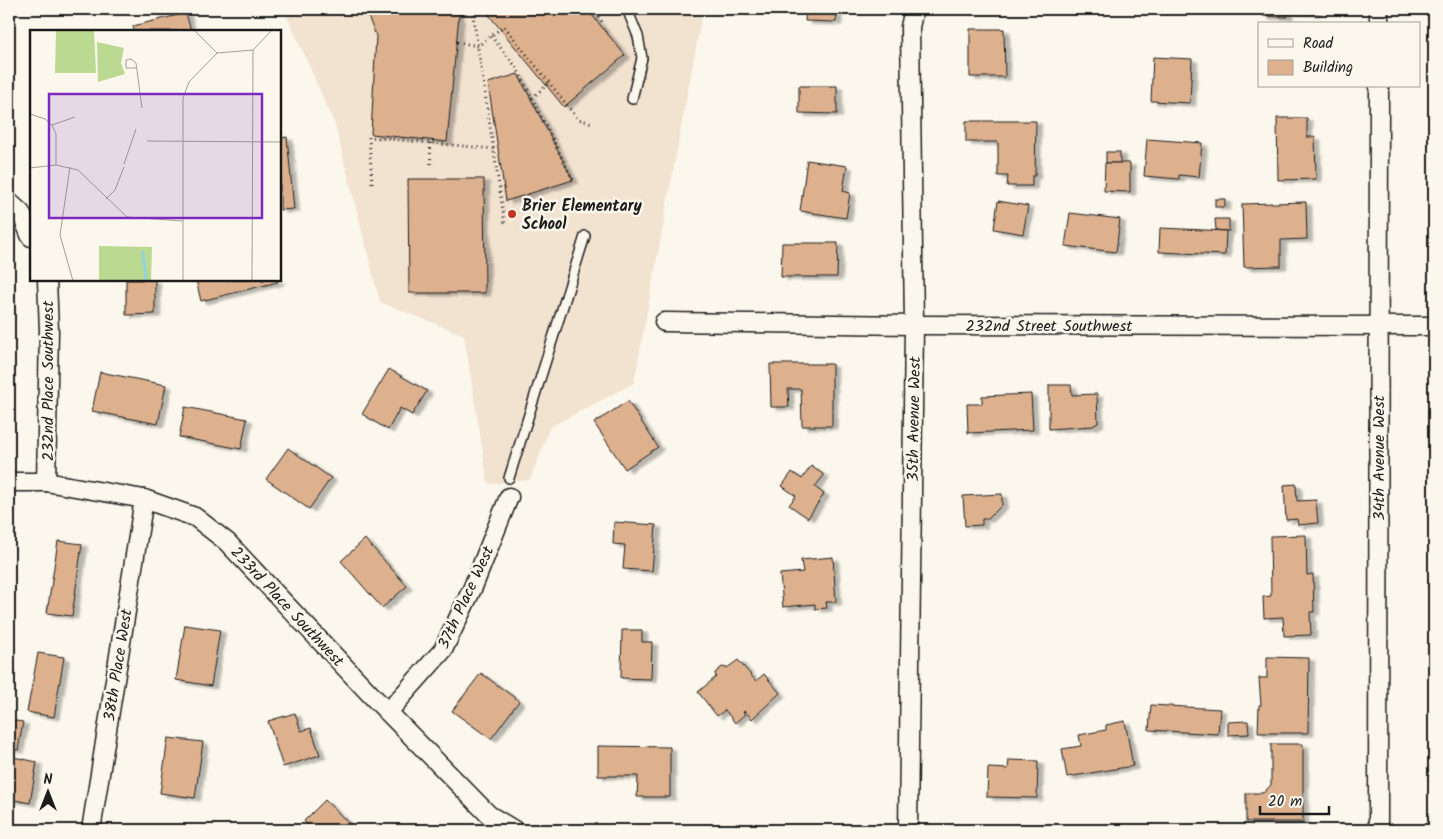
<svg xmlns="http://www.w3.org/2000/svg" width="1443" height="839" font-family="Kalam,sans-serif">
<defs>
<filter id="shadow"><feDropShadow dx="5.5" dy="3" stdDeviation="1" flood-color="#0004"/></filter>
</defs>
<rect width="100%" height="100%" fill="#fbf7ec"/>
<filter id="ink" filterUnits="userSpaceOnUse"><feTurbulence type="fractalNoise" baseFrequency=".02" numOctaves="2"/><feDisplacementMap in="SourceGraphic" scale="10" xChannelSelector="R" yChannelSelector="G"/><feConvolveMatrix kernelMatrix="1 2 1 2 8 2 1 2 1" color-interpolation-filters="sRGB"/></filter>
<g filter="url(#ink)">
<polygon fill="#f2e2d0" points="284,9 703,9 634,383 550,427 530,480 488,484 464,335 380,302 335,125"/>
<g fill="#ddb18e" stroke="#1c1c1c" filter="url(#shadow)">
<polygon points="365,9 456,9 459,15 447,142 371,134 376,36"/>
<polygon points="484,9 587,9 625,55 564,107"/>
<polygon points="806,9 837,9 836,22 805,21"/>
<polygon points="1263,9 1316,9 1315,13 1288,11 1287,17 1263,16"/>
<rect x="1431" y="9" width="3" height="18"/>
<polygon points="186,13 191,31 134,31 133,26"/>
<polygon points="970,29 1004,29 1005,77 970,77"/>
<polygon points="1153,57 1192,59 1190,103 1151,101"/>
<polygon points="518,74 573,180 506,201 488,83"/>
<polygon points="799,86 837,86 837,114 799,113"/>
<polygon points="1277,118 1307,118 1307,137 1315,137 1316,179 1278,180"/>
<polygon points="966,121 1036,121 1035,176 1032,176 1032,186 1007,186 1008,176 998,176 998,142 966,142"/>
<polygon points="287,137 294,209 280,210 280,138"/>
<polygon points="1147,139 1202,143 1199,177 1179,175 1179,179 1144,176"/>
<rect x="1106" y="152" width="14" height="11"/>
<polygon points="807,160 847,166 843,191 850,193 846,218 800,211"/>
<polygon points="1105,163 1130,163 1130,192 1104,191"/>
<polygon points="408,179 484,179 485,293 409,293"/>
<rect x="1215" y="199" width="10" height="8"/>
<polygon points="998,201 1028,206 1023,234 994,229"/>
<polygon points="1306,202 1307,239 1281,240 1281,266 1244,267 1242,204"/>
<polygon points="1070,213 1120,219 1116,252 1065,246"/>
<polygon points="1215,219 1229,219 1229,231 1216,230"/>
<polygon points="1160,228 1226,231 1225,255 1159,252"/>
<polygon points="782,243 838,243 837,277 781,277"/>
<polygon points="126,280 155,280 155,314 126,315"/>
<polygon points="196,280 278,280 278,282 201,301"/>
<polygon points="770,364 832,364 832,426 802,426 801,389 788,389 789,407 771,407"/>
<polygon points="389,369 427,391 412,415 400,408 388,430 362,414"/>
<polygon points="100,372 166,385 158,424 92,411"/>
<polygon points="1049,385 1071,385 1072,395 1097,394 1098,423 1093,426 1049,429"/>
<polygon points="1031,394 1033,430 968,433 967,404 982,404 982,396"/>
<polygon points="628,401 658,447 625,469 594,423"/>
<polygon points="185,407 247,419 241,449 179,437"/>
<polygon points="288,448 331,478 309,509 266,479"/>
<polygon points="811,466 824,475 815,487 824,494 808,518 789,505 796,496 782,486 792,472 802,479"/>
<polygon points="1296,484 1297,501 1316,500 1318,523 1298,525 1297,519 1286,520 1284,485"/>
<polygon points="1002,494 1002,505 988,519 982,519 982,525 965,526 963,496"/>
<polygon points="614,522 656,525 652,571 623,569 625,545 613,544"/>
<polygon points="1306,535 1307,575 1313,574 1314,612 1310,612 1311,635 1284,636 1283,617 1264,618 1263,597 1271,596 1270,536"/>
<polygon points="365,539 407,586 382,608 341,561"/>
<polygon points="58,541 82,544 72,616 47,613"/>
<polygon points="833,557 836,602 826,602 827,608 815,609 815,604 783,607 780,574 803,572 801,560"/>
<polygon points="185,625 220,630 211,686 176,680"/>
<polygon points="622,630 642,630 642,642 652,642 651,679 621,678"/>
<polygon points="38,653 64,657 54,717 27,712"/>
<polygon points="1267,657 1309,658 1308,733 1258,733 1259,705 1261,705 1259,678 1267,678"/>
<polygon points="738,660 756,681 764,674 780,693 752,719 745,711 743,712 745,714 735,723 725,710 717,716 698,692 716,677 715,673 722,667 727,668"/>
<polygon points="481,673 519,701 491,739 452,711"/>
<polygon points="1151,705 1220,709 1218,734 1149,730"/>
<polygon points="295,713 301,731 311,728 320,755 283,767 268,721"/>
<polygon points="9,720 23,722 18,750 9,749"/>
<polygon points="1125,721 1133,766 1067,777 1062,749 1081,746 1079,735 1106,730 1106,725"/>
<polygon points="1248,721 1249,734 1228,735 1228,722"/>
<polygon points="168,738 203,742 195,798 160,793"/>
<polygon points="1271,744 1303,744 1303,822 1246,822 1246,793 1263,793 1271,785"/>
<polygon points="598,746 670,747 670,797 637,797 638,776 598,776"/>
<polygon points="9,756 37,762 30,803 9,799"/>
<polygon points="1009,760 1038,761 1037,798 987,797 988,768 1008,769"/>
<polygon points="325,800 356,830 313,830 304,821"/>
</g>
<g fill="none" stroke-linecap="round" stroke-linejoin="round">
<g stroke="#1c1c1c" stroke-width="12">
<g id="service">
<polyline points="627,9 638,36 642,58 632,99"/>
<polyline points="509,478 585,236"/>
</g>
</g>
<g stroke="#1c1c1c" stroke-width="21">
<g id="minor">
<polyline points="1379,9 1379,24"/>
<polyline points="9,202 21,213 31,237"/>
<polyline points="664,322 914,325 1434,326"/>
<polyline points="9,482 46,482 144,499 195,517 227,542 374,698 489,815 514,830"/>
<polyline points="46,482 49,331 47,280"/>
<polyline points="388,712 443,650 473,587 509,497"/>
<polyline points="91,830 144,499"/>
<polyline points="908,830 914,325 910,27 914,9"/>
<polyline points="1378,830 1379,86"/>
</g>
</g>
<g stroke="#1c1c1c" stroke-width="3" stroke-dasharray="1 4" stroke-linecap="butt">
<polyline points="472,9 505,224"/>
<polyline points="592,9 603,23"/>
<polyline points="491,36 517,68 573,180"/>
<polyline points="457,42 478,46 504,26 578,119 592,123"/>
<polyline points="532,98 549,83"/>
<polyline points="430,143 431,168"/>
<polyline points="372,183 369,137 494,149"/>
</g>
<use href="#service" stroke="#fbf7ec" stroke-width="9"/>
<use href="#minor" stroke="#fbf7ec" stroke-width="18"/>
</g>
</g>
<circle fill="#c8321e" stroke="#fbf7ec" stroke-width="2" cx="512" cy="214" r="5"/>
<g text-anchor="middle" stroke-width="5" stroke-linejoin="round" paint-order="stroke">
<g font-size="16" font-weight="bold" fill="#1c1c1c" stroke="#fbf7ec" text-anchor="start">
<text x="522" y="211">Brier Elementary<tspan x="522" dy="18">School</tspan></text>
</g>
<g font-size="16" fill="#1c1c1c" stroke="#fbf7ec">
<text x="1049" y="331">232nd Street Southwest</text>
<text transform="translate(47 381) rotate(-90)" y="6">232nd Place Southwest</text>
<text transform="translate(913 419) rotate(-89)" y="6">35th Avenue West</text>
<text transform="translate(1378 458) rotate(-90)" y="6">34th Avenue West</text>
<text transform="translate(465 597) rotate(-65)" y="6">37th Place West</text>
<text transform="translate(288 606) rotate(47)" y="6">233rd Place Southwest</text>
<text transform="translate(117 665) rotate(-81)" y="6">38th Place West</text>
</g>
</g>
<g transform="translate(30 30)">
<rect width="251" height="251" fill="#fbf7ec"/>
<path d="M26,0H64L66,43H25ZM67,12L94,18L91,33L95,44L68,52ZM69,216L122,217L121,251H69Z" fill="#bbd991"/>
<path fill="none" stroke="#8bd3ec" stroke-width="2.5" d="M113,221L116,251"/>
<path fill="none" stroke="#a29f99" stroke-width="1" d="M164,0L187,23M187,23L223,20M106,38H96V30L101,29L106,33L112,78M0,84L15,89L22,95L26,104V135M22,95L45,87M117,111L252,112M94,134L106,99M40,137L30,205L43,251M0,138L26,135L48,140L97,187L153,191M76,169L85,160L94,137M153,251V68L159,52L187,23M222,251L223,20L242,0"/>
<path fill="#7b2cbf" fill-opacity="0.15" stroke="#7b2cbf" stroke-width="2.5" d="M19,64H232V188H19Z"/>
<rect width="251" height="251" fill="none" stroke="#1c1c1c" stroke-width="2.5"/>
</g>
<rect width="1443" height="839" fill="none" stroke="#fbf7ec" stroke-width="30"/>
<rect x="15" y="15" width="1413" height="809" fill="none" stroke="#1c1c1c" stroke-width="2" filter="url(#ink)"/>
<rect x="1258" y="22" width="162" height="65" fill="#fbf7ec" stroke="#a29f99"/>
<rect x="1268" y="39" width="25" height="8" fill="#fbf7ec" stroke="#a29f99"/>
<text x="1303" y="48" font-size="15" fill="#1c1c1c">Road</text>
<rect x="1268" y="60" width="25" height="15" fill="#ddb18e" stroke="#a29f99"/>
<text x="1303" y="72" font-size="15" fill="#1c1c1c">Building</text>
<g transform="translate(48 792)" stroke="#fbf7ec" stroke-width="4" paint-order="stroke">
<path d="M0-4L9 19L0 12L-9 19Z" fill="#1c1c1c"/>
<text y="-8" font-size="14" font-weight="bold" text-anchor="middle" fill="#1c1c1c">N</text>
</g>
<path d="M1260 806v8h69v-8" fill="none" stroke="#1c1c1c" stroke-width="2.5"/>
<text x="1268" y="806" font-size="15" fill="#1c1c1c" stroke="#fbf7ec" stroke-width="4" paint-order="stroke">20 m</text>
</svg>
